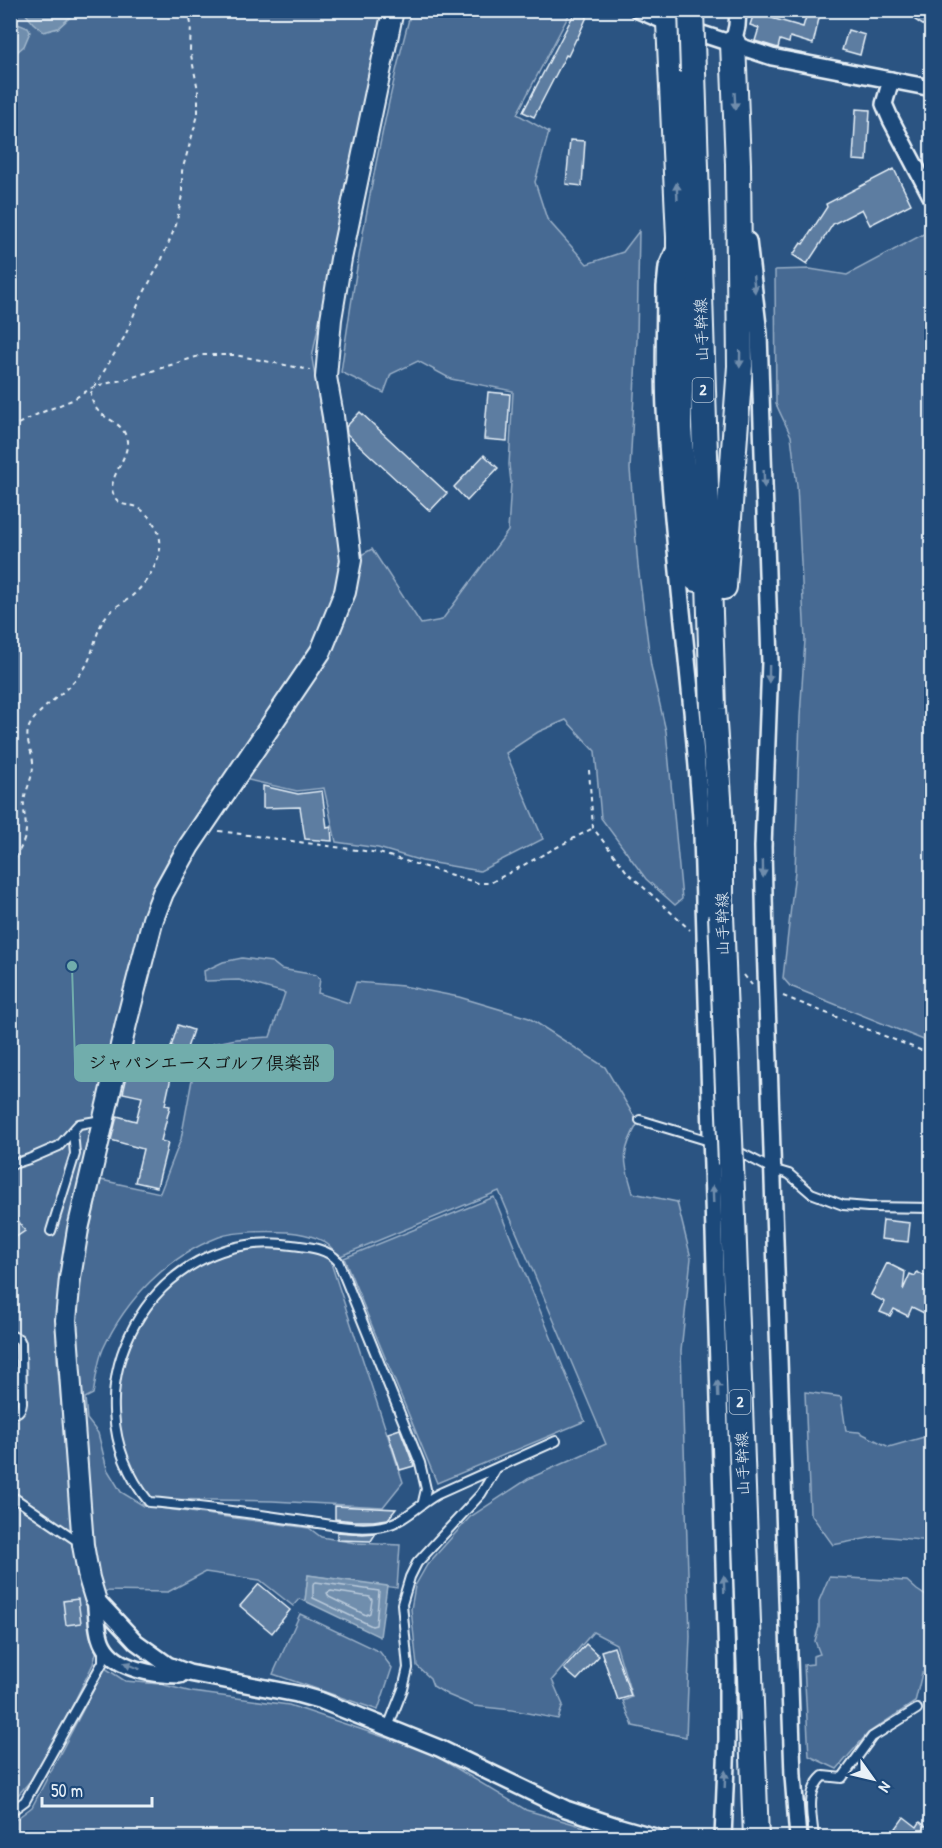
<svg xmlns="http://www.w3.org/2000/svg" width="942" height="1848" font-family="'Patrick Hand','Klee One',sans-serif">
<rect width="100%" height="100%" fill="#2b5482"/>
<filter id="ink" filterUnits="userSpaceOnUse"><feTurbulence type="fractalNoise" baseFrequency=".0167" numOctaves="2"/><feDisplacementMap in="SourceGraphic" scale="12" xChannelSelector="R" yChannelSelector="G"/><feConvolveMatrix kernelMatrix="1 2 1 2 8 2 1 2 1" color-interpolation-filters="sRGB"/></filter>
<g filter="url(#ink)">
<g fill="#476b93" stroke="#98aec6" stroke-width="1.5">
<polygon points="11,11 384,11 350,163 312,358 341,537 339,581 313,643 173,851 153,888 148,904 73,1209 60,1274 56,1318 57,1359 70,1506 83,1581 98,1646 93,1664 57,1737 32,1779 11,1803"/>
<path d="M411,11H571L517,114L549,132L535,182L547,219L587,264L623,252L639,231L637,339L630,469L638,566L651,666L666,731L682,899L675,905L646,879L601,818L595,751L566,720L538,732L506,753L543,839L480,871L422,861L378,848L336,842L324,788L297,791L244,779L335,645L354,592L361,555L372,549L421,624L442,620L508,531L511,482L509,465L513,391L451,379L418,361L391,374L384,393L341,372C358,251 380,129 411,11Z"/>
<polygon points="929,231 932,241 931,1041 926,1041 790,986 783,978 795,871 800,717 805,640 797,486 791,436 776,404 775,270 810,269 847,275"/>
<path d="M242,958L272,962L281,969L316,975L320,979L318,993L349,1003L356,982L403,986L459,997L529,1018L605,1067L638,1123C620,1154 624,1160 633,1193L677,1202L691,1258L681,1351L690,1636L686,1737L633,1726L623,1701L632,1697L616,1644L593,1632L552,1680L563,1705L558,1719L512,1710L474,1706L448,1695L433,1686L430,1678L417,1666L411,1609L415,1586L427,1565L470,1517L528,1479L606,1444L499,1191L338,1257C329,1238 307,1234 288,1232C270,1231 235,1231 219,1237C167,1257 126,1299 103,1349C97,1363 96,1380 93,1394L85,1398L87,1419L98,1433L107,1469L121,1492L144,1506L309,1528L321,1537L356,1543L400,1545L397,1588L308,1575L305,1601L299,1599L293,1606L260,1580L205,1572L168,1592L102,1591L93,1567L76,1359L77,1297L86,1245L101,1180L160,1193L181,1139L196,1058L212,1044L236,1039L270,1037L285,993L239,980L205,981L204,971L223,962Z"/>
<polygon points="494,1197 585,1421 437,1483 344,1258"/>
<path d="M261,1248L300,1249L329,1257L403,1482L383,1507L272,1501L151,1499C140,1481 127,1462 121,1442C110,1401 120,1348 144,1314C159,1293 188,1271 211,1259C225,1252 245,1251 261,1248Z"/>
<polygon points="805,1392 841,1397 846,1431 859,1432 889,1447 931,1435 931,1541 879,1536 833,1545 810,1513"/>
<polygon points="829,1577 907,1581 917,1590 932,1600 931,1676 922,1673 915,1702 868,1733 837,1769 809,1756 804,1665 813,1664 813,1656 820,1654 815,1641 819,1627 819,1601"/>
<polygon points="300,1614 380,1652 392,1668 378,1710 273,1674"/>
<polygon points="105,1668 125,1681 160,1684 192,1692 289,1705 431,1753 526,1810 619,1837 11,1837 11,1823 32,1807"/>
</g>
<g fill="#708ead" stroke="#a0b6cb" stroke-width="1.5">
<polygon points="10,11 15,23 28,28 30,32 24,46 16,53 11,51"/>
<polygon points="26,11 26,10 77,11 58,28 44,32 33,23 25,13"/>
<polygon points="308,1575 387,1586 380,1637 305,1601"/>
</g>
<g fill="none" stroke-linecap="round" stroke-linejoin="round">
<g stroke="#b8c9da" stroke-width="1.5">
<polygon points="316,1582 379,1591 376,1625 372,1626 313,1598 313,1584"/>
<polygon points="331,1591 370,1597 372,1600 370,1613 366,1615 329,1597 327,1593"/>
</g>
</g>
<g fill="#5d7da1" stroke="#e8f1f8" stroke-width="1.5">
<polygon points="576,10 590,10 577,39 576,39 568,56 566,55 534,117 523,112"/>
<polygon points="808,10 821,10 813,44 790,37 789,43 780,40 778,48 755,41 759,28 750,25 754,13 803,27"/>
<polygon points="908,10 932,10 932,31 915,20"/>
<polygon points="848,30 865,35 860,55 842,50"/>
<polygon points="856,109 870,110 867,161 853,160"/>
<polygon points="570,140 585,141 582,186 566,184"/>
<polygon points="894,169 911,204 870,225 862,209 833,224 807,264 793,255 801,243 803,244 827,207 826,204"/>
<polygon points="488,392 510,394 507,441 484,439"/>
<polygon points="360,412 447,493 430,511 347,434 346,427"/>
<polygon points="484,455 498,468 467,501 454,487"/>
<polygon points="263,786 298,794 322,791 327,828 331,827 332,841 305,839 300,807 263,808"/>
<polygon points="178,1025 193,1030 186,1051 171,1047"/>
<polygon points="131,1059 173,1068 165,1105 170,1106 161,1141 168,1143 157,1187 135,1182 143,1149 111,1140 117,1116 136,1121 142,1097 123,1093"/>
<polygon points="10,1208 25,1231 10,1241"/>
<polygon points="883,1220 910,1223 908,1242 881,1239"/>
<polygon points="887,1263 905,1272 903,1290 910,1274 915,1276 917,1272 932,1280 932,1303 926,1314 912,1307 908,1316 894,1309 890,1316 880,1312 885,1302 871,1295"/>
<polygon points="400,1429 414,1466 400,1470 388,1433"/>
<polygon points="335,1506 396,1509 388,1519 373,1521 354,1521 335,1519"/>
<polygon points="337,1532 363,1534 376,1533 371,1541 337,1540"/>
<polygon points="259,1584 290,1610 272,1633 240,1606"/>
<polygon points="78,1599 81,1623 66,1625 63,1601"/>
<polygon points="586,1644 599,1656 577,1680 564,1669"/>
<polygon points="614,1647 631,1696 618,1700 601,1651"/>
<polygon points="904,1817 917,1827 920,1822 932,1830 932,1838 889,1838"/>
</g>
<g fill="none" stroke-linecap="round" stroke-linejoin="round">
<g stroke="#e8f1f8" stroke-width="12">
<g id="service">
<polyline points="640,1120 713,1142"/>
<polyline points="733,1149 772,1169 789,1174 811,1193 843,1205 868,1207 932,1208"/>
<polyline points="10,1165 29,1159 59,1146 79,1124 102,1120"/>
<polyline points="51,1231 75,1154 73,1131"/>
<path d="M10,1335L19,1339L21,1343L22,1403C21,1411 18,1413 10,1414"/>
<polyline points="10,1495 79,1542"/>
<path d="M423,1502L426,1489L420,1463L338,1261C327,1248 308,1247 292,1245C152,1225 60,1393 149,1502C201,1506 253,1514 304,1521C329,1524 358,1531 383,1526C405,1522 419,1504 438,1494L556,1441"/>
<polyline points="388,1727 403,1689 408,1668 402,1604 410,1577 417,1563 481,1494 496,1469"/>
<polyline points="10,1812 25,1801 103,1662 103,1649"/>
<path d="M814,1838C812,1815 805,1792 823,1776L842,1778L872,1737L917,1709"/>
</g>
</g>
<g stroke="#e8f1f8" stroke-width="20">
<g id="minor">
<polyline points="638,10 669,23 772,57 932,88"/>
<polyline points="733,43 737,26 738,10"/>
<polyline points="891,80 884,104 891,120 932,198"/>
<polyline points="748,241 759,334 770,662 763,847 765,942 793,1776 798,1838"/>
<path d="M674,251L667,267L665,287C665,327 663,368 665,409C672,551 694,693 702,835L727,1663V1739L723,1838"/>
<polyline points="95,1598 136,1642 168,1665 189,1673 297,1694 322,1701 439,1748 566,1809 617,1826 659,1838"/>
<path d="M95,1598C97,1612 96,1632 103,1645C116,1670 155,1675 180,1675"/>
</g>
</g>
<g stroke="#e8f1f8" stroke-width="24">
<polyline id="tertiary" points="95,1598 89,1578 83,1545 66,1320 70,1278 78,1229 126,1024 153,919 163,893 189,846 321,651 345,592 351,560 333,416 326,377 331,319 341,259 393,10"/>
</g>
<g stroke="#e8f1f8" stroke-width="28">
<g id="primary">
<polyline points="669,23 679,237 679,429 685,501 696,579"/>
<polyline points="693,72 713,709 721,827 721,915"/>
<polyline points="724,587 740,366 738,164 733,43"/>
<polyline points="731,1164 756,1838"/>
</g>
</g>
<g stroke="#e8f1f8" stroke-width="2" stroke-dasharray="4.5 4.5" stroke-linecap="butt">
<polyline points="10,428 38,414 72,400 95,386 127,379 202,355 235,355 310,370"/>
<polyline points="589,770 593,828 627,872 690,930"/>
<polyline points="219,831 379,853 478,883 490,883 593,828"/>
<path d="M10,866C17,855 26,841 26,829C26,820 23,811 24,802C26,788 34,776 33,762C32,750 24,739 29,727C36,711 61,696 73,682C78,677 84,670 87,664C95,648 96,627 108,614C115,606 126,602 133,595C147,583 163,558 160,540C159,528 148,513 137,507C131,504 122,507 117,500C101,483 130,459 127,441C123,415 93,423 91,393L125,336L140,300L162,259L176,225L182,195V171L198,115V90L190,50L191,24L188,10"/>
<polyline points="744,975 752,985"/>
<polyline points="783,996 920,1050 932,1050"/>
</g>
<use href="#service" stroke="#1f4a7a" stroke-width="8"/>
<use href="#minor" stroke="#1f4a7a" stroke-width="15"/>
<use href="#tertiary" stroke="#1f4a7a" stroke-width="20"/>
<use href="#primary" stroke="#1f4a7a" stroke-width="24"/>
<g stroke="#e8f1f8" stroke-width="28" stroke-linecap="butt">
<g id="primary-bridge">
<polyline points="691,10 693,72"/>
<polyline points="721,915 731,1164"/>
</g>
</g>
<use href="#primary-bridge" stroke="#1f4a7a" stroke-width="24"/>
</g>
<defs><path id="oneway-solid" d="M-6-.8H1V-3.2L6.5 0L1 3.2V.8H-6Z" transform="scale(1.5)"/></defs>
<g fill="#6f8dac">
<use href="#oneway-solid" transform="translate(735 101) rotate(87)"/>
<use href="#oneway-solid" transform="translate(677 191) rotate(-93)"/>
<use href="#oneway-solid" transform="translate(754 284) rotate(84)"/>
<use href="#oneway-solid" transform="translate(740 359) rotate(91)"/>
<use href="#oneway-solid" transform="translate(764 479) rotate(88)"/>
<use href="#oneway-solid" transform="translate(769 674) rotate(91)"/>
<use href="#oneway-solid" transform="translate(763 869) rotate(89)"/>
<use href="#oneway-solid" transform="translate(713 1194) rotate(-92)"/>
<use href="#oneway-solid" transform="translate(718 1389) rotate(-92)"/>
<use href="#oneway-solid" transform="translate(724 1584) rotate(-92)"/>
<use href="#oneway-solid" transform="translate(132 1666) rotate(-158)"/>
<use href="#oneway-solid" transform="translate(725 1779) rotate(-88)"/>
</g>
</g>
<g text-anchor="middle" stroke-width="4.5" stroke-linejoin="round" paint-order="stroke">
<g fill="#1f4a7a" stroke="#acbfd2" stroke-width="1.5">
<rect x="692.5" y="378" width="21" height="24" rx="4.5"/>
<rect x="729.5" y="1390" width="21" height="24" rx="4.5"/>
</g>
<g font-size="15" font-weight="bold" fill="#e8f1f8">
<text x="703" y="395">2</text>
<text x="740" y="1407">2</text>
</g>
<g font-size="16" fill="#e8f1f8" stroke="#1f4a7a">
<text transform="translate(701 330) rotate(-92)" y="6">山手幹線</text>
<text transform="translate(722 924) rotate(-91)" y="6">山手幹線</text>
<text transform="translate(742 1464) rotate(-92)" y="6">山手幹線</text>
</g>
</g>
<path fill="none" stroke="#71adac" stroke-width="2" d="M72 966L75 1063"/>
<circle fill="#71adac" stroke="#1f4a7a" stroke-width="2" cx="72" cy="966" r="6"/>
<rect fill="#71adac" stroke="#71adac" stroke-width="2" x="75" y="1045" width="258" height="36" rx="6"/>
<g font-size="18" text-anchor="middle" font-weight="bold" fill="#111">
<text x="204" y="1069">ジャパンエースゴルフ倶楽部</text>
</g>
<rect width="942" height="1848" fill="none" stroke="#1f4a7a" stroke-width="36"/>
<rect x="18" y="18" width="906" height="1812" fill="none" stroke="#e8f1f8" stroke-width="2" filter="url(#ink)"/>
<g transform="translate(873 1779) rotate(124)" stroke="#1f4a7a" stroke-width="4.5" paint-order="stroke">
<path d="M0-4.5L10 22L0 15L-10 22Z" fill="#e8f1f8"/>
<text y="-9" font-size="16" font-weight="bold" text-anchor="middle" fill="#e8f1f8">N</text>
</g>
<path d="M42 1797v9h110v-9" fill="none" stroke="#e8f1f8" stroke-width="3"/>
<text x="51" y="1797" font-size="18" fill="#e8f1f8" stroke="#1f4a7a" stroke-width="4.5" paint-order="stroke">50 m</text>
</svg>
